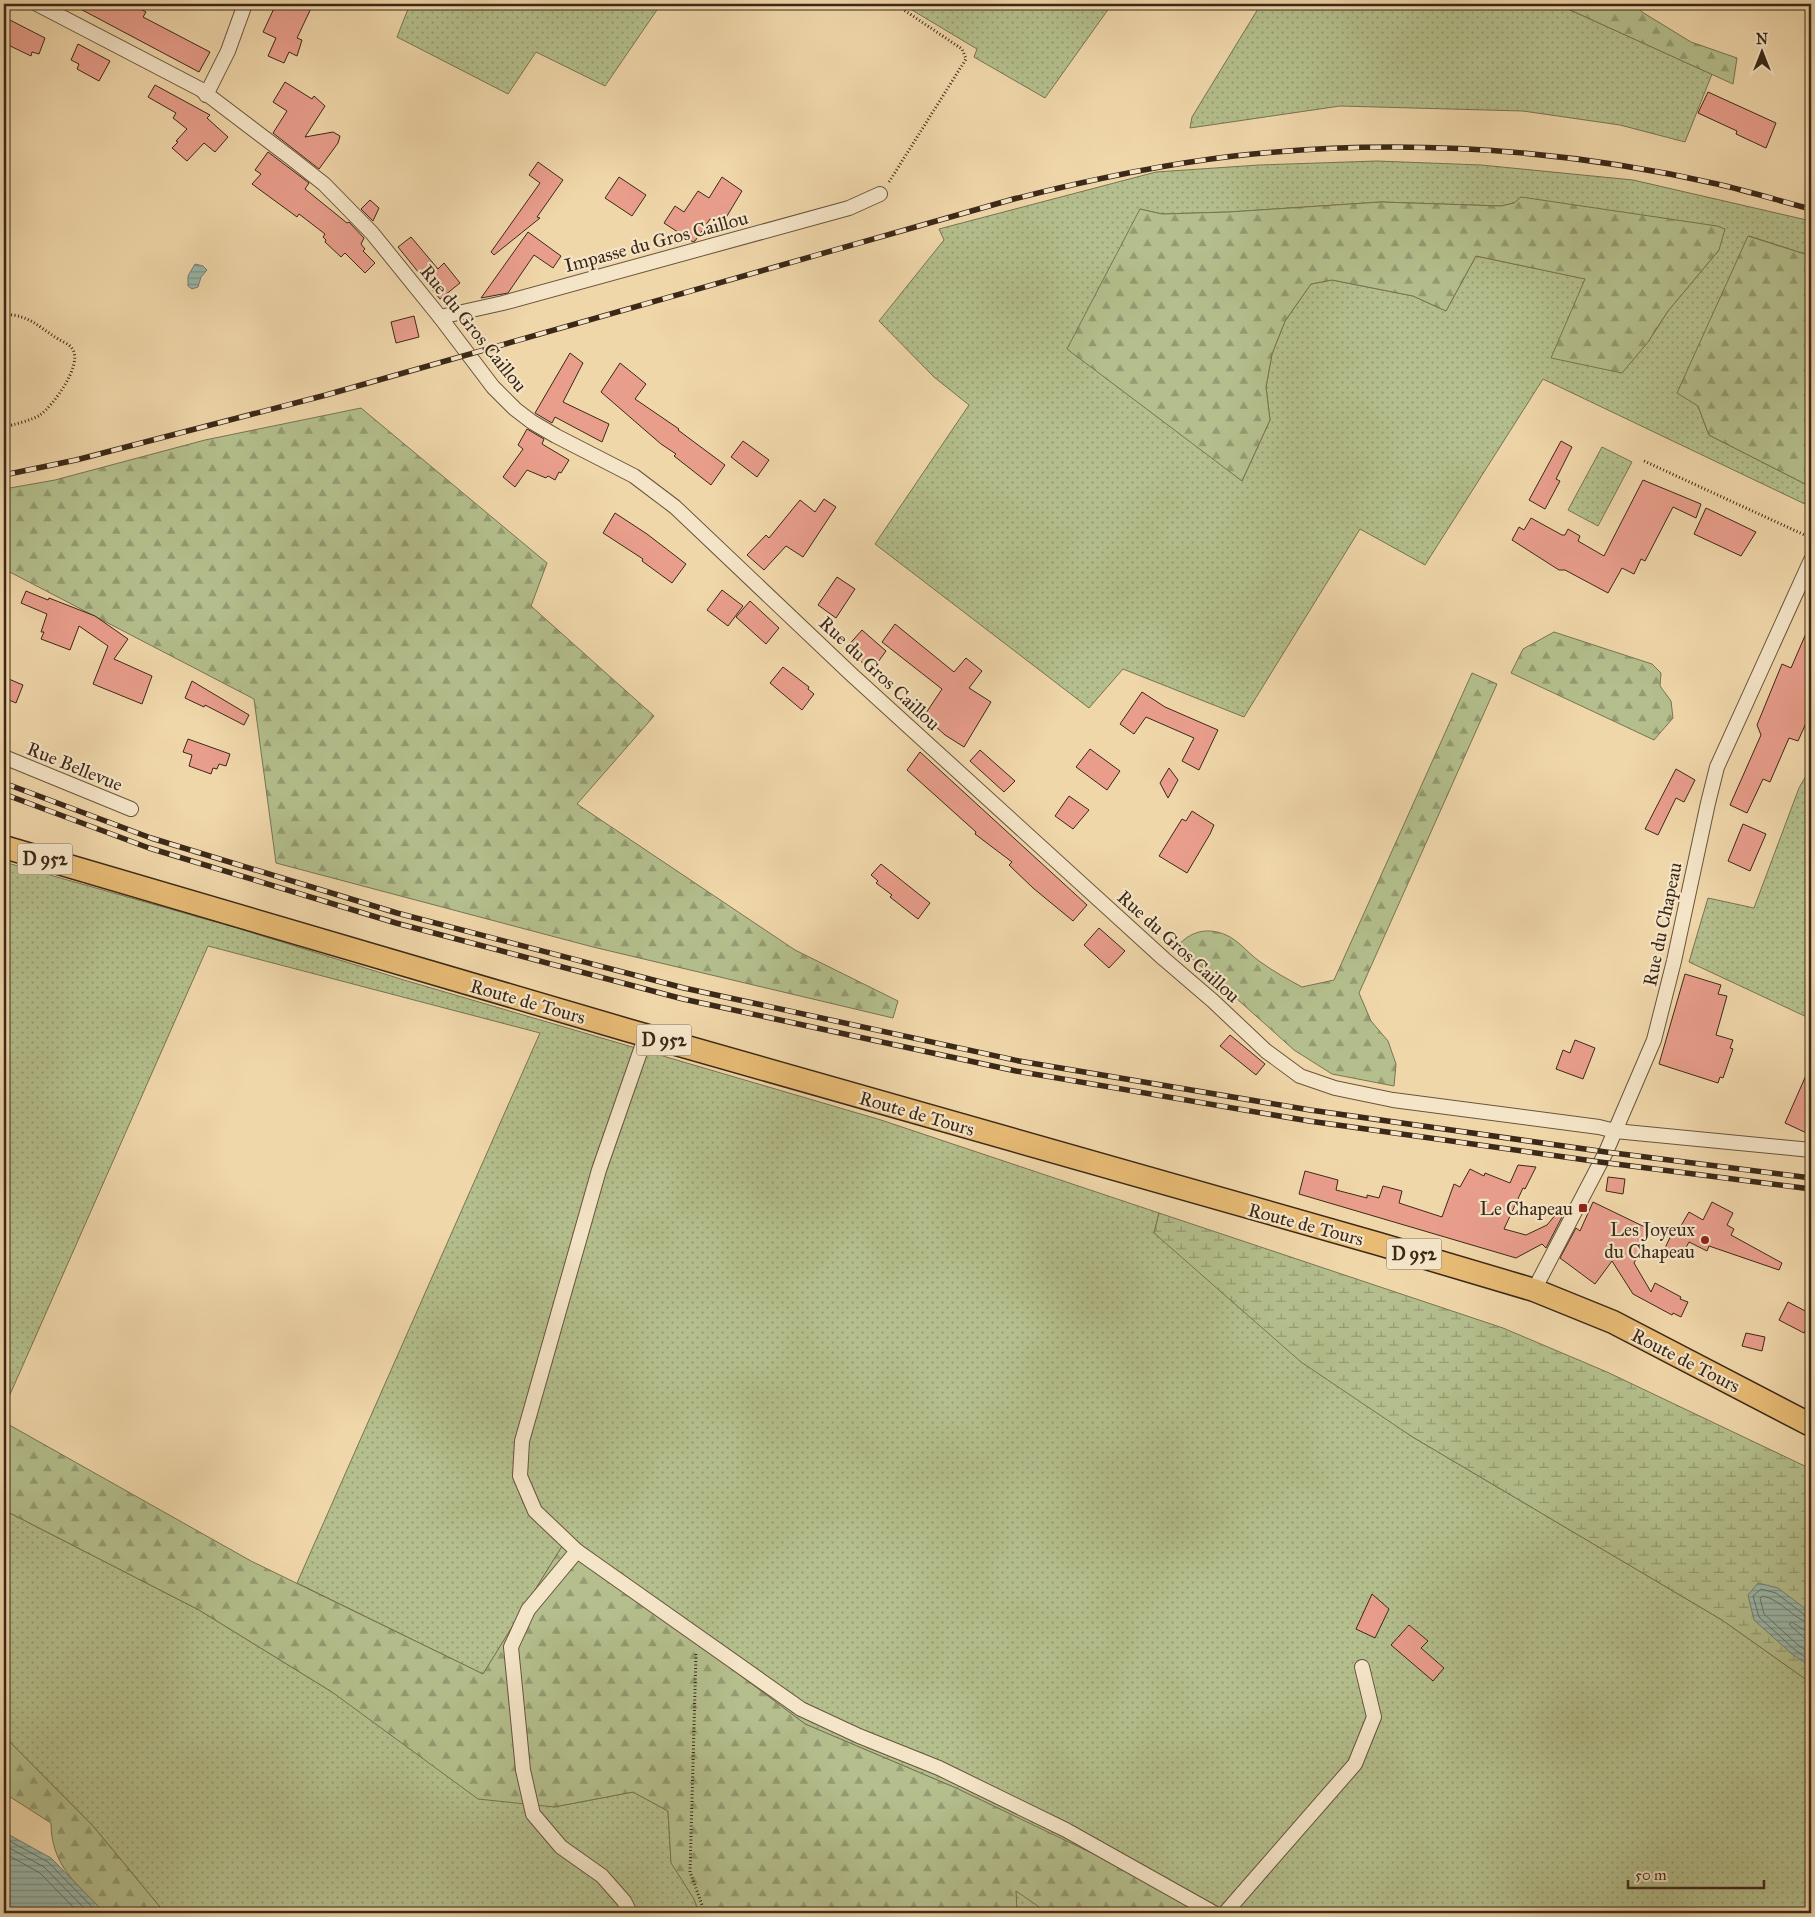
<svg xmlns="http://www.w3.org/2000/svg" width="1815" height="1917" font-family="'IM FELL Great Primer',serif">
<defs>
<pattern id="grass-dots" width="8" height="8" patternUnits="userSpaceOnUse" patternTransform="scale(1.25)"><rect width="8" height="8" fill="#b4bf8d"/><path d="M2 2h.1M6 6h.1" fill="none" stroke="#949b72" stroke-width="1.8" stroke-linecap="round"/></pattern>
<pattern id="forest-firs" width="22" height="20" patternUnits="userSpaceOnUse" patternTransform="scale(1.25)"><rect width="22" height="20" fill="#b4bf8d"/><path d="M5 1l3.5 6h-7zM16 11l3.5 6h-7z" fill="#949b72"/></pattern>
<pattern id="wetland-marsh" width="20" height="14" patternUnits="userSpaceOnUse" patternTransform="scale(1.25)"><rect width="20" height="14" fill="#b4bf8d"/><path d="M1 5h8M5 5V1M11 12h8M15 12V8" fill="none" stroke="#949b72"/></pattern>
<pattern id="water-rules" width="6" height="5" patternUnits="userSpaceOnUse" patternTransform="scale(1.25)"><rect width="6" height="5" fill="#9ab9ac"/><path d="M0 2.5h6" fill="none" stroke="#7f968b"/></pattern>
</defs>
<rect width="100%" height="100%" fill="#f0d7aa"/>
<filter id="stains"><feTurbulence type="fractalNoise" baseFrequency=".004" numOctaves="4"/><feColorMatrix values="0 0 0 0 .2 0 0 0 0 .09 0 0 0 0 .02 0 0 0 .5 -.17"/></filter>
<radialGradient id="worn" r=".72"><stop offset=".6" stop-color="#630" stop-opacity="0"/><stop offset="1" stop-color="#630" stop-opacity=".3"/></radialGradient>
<g fill="url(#grass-dots)" stroke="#787452" fill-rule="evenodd">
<polygon points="410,4 661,4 605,86 536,52 508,94 397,37"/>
<polygon points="902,4 1112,4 1045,98 974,57 977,49"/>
<polygon points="1261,4 1557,4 1712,74 1685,142 1620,125 1523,111 1340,106 1190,128 1192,117"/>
<path d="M1377,161L1481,165L1633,180L1811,221V256L1749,236L1698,406L1709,435L1811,487V507L1543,379L1425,565L1360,529L1244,717L1123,669L1089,708L875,544L969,405L934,377L879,321L944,240L939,229L1156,172L1259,165ZM1381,202L1501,206L1514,203L1719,250L1668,311L1648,342L1586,279L1476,256L1446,311L1413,296L1332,280L1311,284L1285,321L1272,354L1266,387L1270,420L1242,481L1140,209L1162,214L1229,212Z"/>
<polygon points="1602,447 1632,462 1598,526 1568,510"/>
<polygon points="1811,767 1811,1019 1689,962 1708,898 1754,908 1799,788"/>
<polygon points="4,862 237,928 404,980 881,1120 1159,1213 1154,1233 1411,1436 1722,1620 1811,1683 1811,1913 1017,1913 1010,1814 956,1788 805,1724 564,1543 483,1674 297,1583 540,1033 208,946 4,1408"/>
<polygon points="4,1510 199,1610 332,1692 554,1807 633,1792 668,1811 671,1862 694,1899 699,1913 165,1913 93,1826 4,1736"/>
</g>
<g fill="url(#forest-firs)" stroke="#787452">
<polygon points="1557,4 1636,4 1642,12 1691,42 1737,58 1733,84"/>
<polygon points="1521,197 1717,226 1725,229 1719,250 1668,311 1648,342 1622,373 1551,358 1585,279 1476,256 1446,311 1413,296 1332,280 1311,284 1285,321 1272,354 1266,387 1270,420 1242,481 1067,349 1140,209 1162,214 1229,212 1381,202 1501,206 1514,203"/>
<polygon points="1748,236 1811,256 1811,487 1709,435 1698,406 1677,393"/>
<polygon points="361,408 547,563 531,606 654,716 577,804 795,950 898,1001 893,1018 593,947 276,863 254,699 4,569 4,489 55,480 205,440"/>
<polygon points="1554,632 1652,664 1661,673 1660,686 1671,701 1673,718 1654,740 1511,673 1523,649"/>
<path d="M1472,673L1497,684L1359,993L1371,1021L1388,1041L1396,1064L1394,1086L1332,1074L1294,1050L1178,946C1190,931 1208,927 1226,935C1238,940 1248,953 1259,961C1273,971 1287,979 1302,987L1334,980Z"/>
<polygon points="4,1422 251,1561 483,1674 564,1543 805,1724 956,1788 1194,1902 1206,1913 1048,1913 1016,1891 1017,1913 699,1913 694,1899 671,1863 668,1811 633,1792 554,1807 478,1799 332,1692 199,1610 4,1510"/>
<path d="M4,1736L93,1826L165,1913H105C77,1885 51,1865 51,1823L4,1793Z"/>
</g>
<polygon fill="url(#wetland-marsh)" stroke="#787452" points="1159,1213 1503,1328 1607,1372 1811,1469 1811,1683 1722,1620 1411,1436 1301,1362 1154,1233"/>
<g fill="url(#water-rules)" stroke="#747f71">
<polygon points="195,264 203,266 207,270 201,277 198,287 192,289 188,286 188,276"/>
<polygon points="1758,1583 1778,1588 1811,1613 1811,1667 1792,1654 1754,1620 1748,1595"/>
<polygon points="4,1832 51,1858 105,1913 4,1913"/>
</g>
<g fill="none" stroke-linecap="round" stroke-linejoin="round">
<g stroke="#6a7062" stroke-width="1">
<polyline points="1811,1617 1806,1616 1776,1593 1761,1589 1753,1596 1759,1617 1795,1650 1811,1661"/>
<path d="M1811,1623C1796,1622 1782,1600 1763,1596L1760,1598L1764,1614L1798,1645L1811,1654"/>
<polyline points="1811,1631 1802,1629 1792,1622 1789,1624 1811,1644"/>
<polyline points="4,1838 48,1862 98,1913"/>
<polyline points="4,1845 44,1867 89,1913"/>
<polyline points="4,1853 40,1873 79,1913"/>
</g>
</g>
<g fill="#e99e8c" stroke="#3b2818">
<polygon points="71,4 131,4 146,12 143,17 210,52 199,72"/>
<polygon points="276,4 313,4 297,38 302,40 297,56 289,52 284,63 268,56 276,38 263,32"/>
<polygon points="4,17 45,38 39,54 32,52 31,56 4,43"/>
<polygon points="78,44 110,61 99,81 77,69 79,64 71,60"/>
<polygon points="285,82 312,99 314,96 325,106 305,137 333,132 340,136 338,143 319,169 273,133 287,111 273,102"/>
<polygon points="155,85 210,115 207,118 228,137 215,152 204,143 187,161 172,148 178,142 176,141 187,129 173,118 176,113 148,97"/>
<polygon points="1708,92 1776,123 1766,148 1736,134 1737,131 1698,113"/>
<polygon points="268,152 309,183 305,189 347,223 349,222 364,238 361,244 365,249 363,251 375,263 365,273 345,253 341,257 325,242 326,240 323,237 325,234 299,214 297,217 252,184 261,174 255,170"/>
<polygon points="538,162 563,180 537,217 540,218 494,255 491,252 540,183 529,175"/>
<polygon points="619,177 646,195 632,216 605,198"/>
<polygon points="722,177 742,191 721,226 710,219 695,241 693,242 664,223 675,206 684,212 698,191 709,198"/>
<polygon points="370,200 379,208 373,221 361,209"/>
<polygon points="528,232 561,256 553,268 534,255 508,293 481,298"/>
<polygon points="411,237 438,269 444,263 460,283 440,299 398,247"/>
<polygon points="414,316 419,337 396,343 391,322"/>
<polygon points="570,353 583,363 563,402 609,424 602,442 555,417 552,423 535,413"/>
<polygon points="620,363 646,384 635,399 679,429 678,430 725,465 711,485 674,456 676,454 661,444 601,392"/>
<polygon points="527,429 544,439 542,444 569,460 561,473 559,472 555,480 548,476 546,478 527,470 515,487 503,477 523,449 518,445"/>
<polygon points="743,441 769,460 757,477 731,457"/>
<polygon points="1561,441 1572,447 1556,479 1560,481 1545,509 1529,500"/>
<polygon points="1643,480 1701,504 1696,518 1673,507 1645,561 1641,559 1634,574 1622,568 1608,593 1565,570 1559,570 1512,540 1519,527 1524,530 1531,518 1562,535 1565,535 1568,529 1580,536 1578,541 1604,556"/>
<polygon points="824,499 836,507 803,557 786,546 764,570 747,555 766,535 769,538 800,500 815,512"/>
<polygon points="1706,508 1756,532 1741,556 1694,534"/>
<polygon points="615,513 647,534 686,564 672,583 642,561 643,559 603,533"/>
<polygon points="837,577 855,589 836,618 818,605"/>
<polygon points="722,590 743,606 728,626 707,610"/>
<polygon points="26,591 48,600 49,598 95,616 128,639 114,659 152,676 142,704 93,684 108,646 79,626 70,650 41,639 44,632 41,632 47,614 21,603"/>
<polygon points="750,601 779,628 766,644 736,617"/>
<polygon points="1811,622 1811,712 1798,741 1789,738 1770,782 1763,779 1747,813 1730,805 1761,735 1757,725 1782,664 1791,668"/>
<polygon points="895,624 954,672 966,658 982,671 969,688 991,702 964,747 945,735 924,716 942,689 882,642"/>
<polygon points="862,630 886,651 878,662 870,658 865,665 846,648"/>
<polygon points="783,667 809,687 808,689 814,694 802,710 770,683"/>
<polygon points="4,677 23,685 16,703 4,698"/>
<polygon points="192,681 249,715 244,725 205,705 204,707 185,698"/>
<polygon points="1142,692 1165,707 1218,730 1199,770 1182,761 1194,738 1146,717 1134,734 1120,724"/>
<polygon points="188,739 230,754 226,766 219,764 217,769 213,768 211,774 189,766 192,755 183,752"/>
<polygon points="1090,749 1120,771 1107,790 1076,767"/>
<polygon points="980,750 1015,781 1004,792 970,761"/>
<polygon points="920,752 1087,905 1073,921 1033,888 1009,865 1012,862 975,834 976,832 907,770"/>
<polygon points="1169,768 1178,780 1168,798 1160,783"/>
<polygon points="1676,769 1695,780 1684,802 1676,798 1658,835 1645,829"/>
<polygon points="1069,796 1089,810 1073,829 1055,816"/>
<polygon points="1192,811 1214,825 1210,834 1187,873 1159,856 1182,819 1186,821"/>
<polygon points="1743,824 1766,834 1750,871 1728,861"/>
<polygon points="881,864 930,903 918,919 890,897 892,895 876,883 878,881 871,875"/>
<polygon points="1099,928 1125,951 1109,968 1084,945"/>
<polygon points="1685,974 1721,985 1718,994 1727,996 1716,1035 1733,1040 1730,1048 1733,1049 1723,1078 1720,1077 1718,1083 1659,1064"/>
<polygon points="1230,1035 1265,1064 1256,1075 1220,1046"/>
<polygon points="1575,1040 1595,1048 1583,1079 1556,1069 1563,1050 1570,1053"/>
<polygon points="1811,1064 1811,1135 1785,1123"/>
<polygon points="1518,1165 1536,1167 1525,1189 1523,1188 1504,1229 1526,1235 1547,1225 1557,1213 1562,1217 1546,1248 1542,1244 1516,1258 1299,1194 1305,1171 1338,1180 1336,1190 1367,1198 1367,1195 1379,1198 1383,1186 1402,1191 1399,1203 1442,1217 1454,1184 1460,1187 1470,1169 1484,1176 1485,1173 1510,1183"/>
<polygon points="1608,1177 1625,1179 1623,1194 1606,1191"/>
<polygon points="1593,1202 1651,1230 1634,1263 1651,1292 1655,1283 1681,1297 1680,1299 1688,1302 1681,1317 1673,1313 1672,1315 1633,1294 1612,1261 1595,1284 1560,1258 1576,1228 1580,1231"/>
<polygon points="1712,1202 1733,1213 1727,1225 1734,1229 1731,1235 1782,1263 1779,1270 1709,1246 1707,1251 1689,1242 1682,1255 1665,1248 1675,1227 1679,1229 1689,1212 1703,1220"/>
<polygon points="1788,1302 1811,1314 1811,1319 1804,1333 1779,1320"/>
<polygon points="1746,1333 1765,1337 1762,1351 1742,1346"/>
<polygon points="1372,1594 1389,1609 1375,1638 1356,1629"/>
<polygon points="1409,1625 1428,1641 1421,1648 1444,1668 1433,1681 1391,1645"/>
</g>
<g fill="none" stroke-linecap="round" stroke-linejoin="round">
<g stroke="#68543c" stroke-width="16">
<g id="minor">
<polyline points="37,4 200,89 291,158 324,184 372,233 440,317 493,387 515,409 532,422 556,436 634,476 675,507 851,674 1164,959 1213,1001 1266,1051 1300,1076 1335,1088 1393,1100 1599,1127 1615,1131 1811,1150"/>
<polyline points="206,95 228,51 245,4"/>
<polyline points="440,317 503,303 849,208 880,194"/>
<polyline points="4,757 131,809"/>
<polyline points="646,1035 599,1170 522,1441 520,1476 535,1511 577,1551 801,1709 859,1736 939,1768 1066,1830 1214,1913"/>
<polyline points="1534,1290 1606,1152 1654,1040 1674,961 1708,803 1717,767 1811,560"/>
<polyline points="577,1551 528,1610 511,1647 523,1770 533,1814 561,1847 602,1876 624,1901 630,1913"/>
<polyline points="1225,1913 1355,1764 1374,1717 1362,1667"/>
</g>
</g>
<g stroke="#3b2818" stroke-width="25">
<polyline id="primary" points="4,847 627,1030 1379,1244 1534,1290 1613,1322 1811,1425"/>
</g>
<g stroke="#3b2818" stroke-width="3" stroke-dasharray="1 2.5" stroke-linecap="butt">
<polyline points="889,182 966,59 962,49 895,4"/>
<path d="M4,314C31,316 36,325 58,339C63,342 70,344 73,350C82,366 53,406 40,415C33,420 12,425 4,427"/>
<polyline points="1644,461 1811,538"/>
<polyline points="696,1654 690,1872 705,1913"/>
</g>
<use href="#minor" stroke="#f5e5c8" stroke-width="14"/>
<use href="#primary" stroke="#e8bc75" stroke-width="22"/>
<g stroke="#3b2818" stroke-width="5.5">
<g id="rail">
<path d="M4,475L76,460L326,395L1010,200C1084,181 1158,165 1234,156C1395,138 1559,148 1717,184C1748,191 1780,201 1811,209"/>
<polyline points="4,783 151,838 397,913 684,988 1019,1061 1310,1110 1606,1152 1811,1178"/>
<polyline points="4,794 149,848 396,923 683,999 1016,1071 1309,1121 1600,1162 1811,1189"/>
</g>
</g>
<use href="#rail" stroke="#f5e5c8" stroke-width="4" stroke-dasharray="11" stroke-linecap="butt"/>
</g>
<g fill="#8f2418" stroke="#f5e5c8" stroke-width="2">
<rect x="1578" y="1203" width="10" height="10" rx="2.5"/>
<circle cx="1705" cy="1240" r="5"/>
</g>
<g text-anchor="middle" stroke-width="4.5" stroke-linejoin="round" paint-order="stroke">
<g fill="#f5e5c8" stroke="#73614d" stroke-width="1">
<rect x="17.5" y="843.5" width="55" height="31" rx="4"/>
<rect x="636.5" y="1024.5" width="55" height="31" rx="4"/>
<rect x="1386.5" y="1238.5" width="55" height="31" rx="4"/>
</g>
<g font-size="18" font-weight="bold" fill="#3b2818">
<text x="45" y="865">D 952</text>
<text x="664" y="1046">D 952</text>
<text x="1414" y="1260">D 952</text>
</g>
<g font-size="19" fill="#3b2818" stroke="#f5e5c8">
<text transform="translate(656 241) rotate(-15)" y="7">Impasse du Gros Caillou</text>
<text transform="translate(474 328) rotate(51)" y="7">Rue du Gros Caillou</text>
<text transform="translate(880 673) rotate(43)" y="7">Rue du Gros Caillou</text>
<text transform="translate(75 766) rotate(22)" y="7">Rue Bellevue</text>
<text transform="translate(1662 924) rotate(-78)" y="7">Rue du Chapeau</text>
<text transform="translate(1179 946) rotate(42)" y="7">Rue du Gros Caillou</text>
<text transform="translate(528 1001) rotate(16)" y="7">Route de Tours</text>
<text transform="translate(917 1113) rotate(16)" y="7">Route de Tours</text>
<text transform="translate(1306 1224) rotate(15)" y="7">Route de Tours</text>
<text transform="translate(1686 1360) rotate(27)" y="7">Route de Tours</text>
</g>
<g font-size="19" fill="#3b2818" stroke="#f5e5c8" text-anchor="end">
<text x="1573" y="1215">Le Chapeau</text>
<text x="1695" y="1236">Les Joyeux<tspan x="1695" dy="22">du Chapeau</tspan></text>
</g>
</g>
<rect width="1815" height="1917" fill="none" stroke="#f0d7aa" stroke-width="20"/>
<rect x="5" y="5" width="1805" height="1907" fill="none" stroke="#3b2818" stroke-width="2.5"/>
<rect x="10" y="10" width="1795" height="1897" fill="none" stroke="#3b2818"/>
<g transform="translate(1762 52)" stroke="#f5e5c8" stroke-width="4" paint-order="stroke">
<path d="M0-4L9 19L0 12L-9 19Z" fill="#3b2818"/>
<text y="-8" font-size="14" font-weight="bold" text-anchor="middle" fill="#3b2818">N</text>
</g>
<path d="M1628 1880v8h136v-8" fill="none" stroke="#3b2818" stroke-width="2.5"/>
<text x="1635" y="1880" font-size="15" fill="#3b2818" stroke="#f5e5c8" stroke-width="4" paint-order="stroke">50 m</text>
<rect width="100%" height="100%" filter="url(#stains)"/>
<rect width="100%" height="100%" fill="url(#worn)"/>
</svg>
